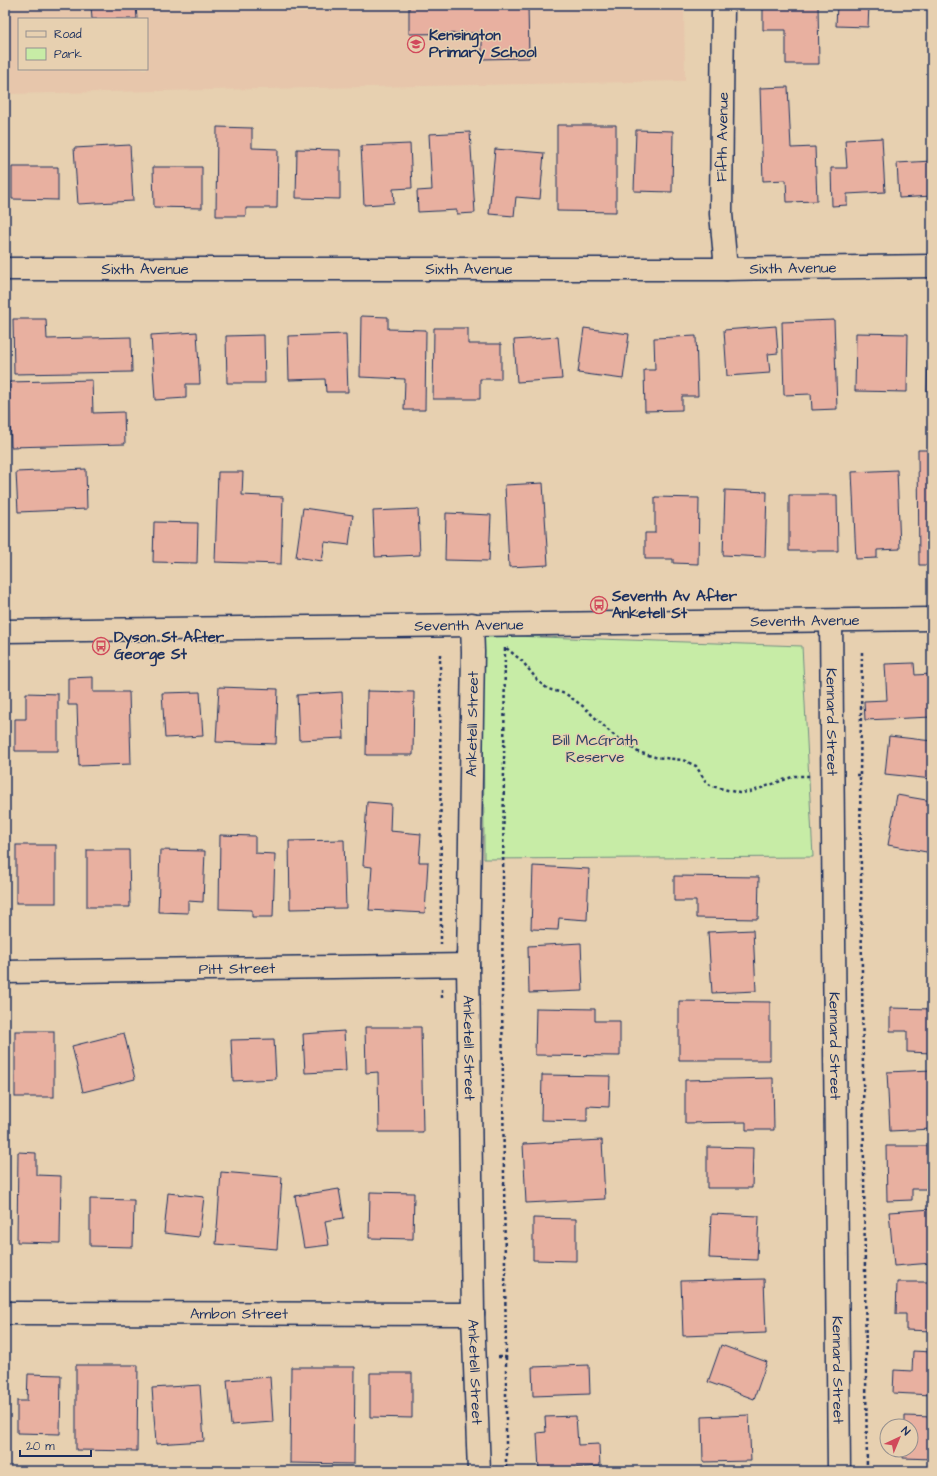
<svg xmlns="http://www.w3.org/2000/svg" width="937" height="1476" font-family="'Architects Daughter',sans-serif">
<rect width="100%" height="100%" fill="#e7d0b0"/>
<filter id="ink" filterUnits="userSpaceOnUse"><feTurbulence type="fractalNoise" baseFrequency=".025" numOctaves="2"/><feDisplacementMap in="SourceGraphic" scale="8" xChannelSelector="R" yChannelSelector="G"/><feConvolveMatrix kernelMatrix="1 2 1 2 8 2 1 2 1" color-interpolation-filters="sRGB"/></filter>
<g filter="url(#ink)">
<path fill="#e7c6ab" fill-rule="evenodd" d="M5,5H684L685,81L5,94ZM19,19H147V69H19Z"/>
<polygon fill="#c7eca6" stroke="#718e82" points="483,635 802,646 813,857 484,859"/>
<g fill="#e8b0a0" stroke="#1b2f5e">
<polygon points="91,5 136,5 137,19 92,19"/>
<polygon points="409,5 528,5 529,58 482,59 482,33 409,34"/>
<polygon points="763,5 818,5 819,64 786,64 786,30 763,30"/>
<polygon points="837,5 869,5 868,27 836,26"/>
<polygon points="788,87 791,148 815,147 817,201 787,202 786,180 763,181 760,88"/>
<polygon points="557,125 616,125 616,212 557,211"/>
<polygon points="217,127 252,128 252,148 278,149 277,208 246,208 246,216 216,216"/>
<polygon points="636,130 673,131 672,192 634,191"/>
<polygon points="470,132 475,213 457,214 457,210 418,212 417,191 432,190 429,134"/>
<polygon points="882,138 885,192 847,194 847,205 832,206 831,168 847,168 845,140"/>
<polygon points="410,144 412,188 393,189 394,203 364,205 361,146"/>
<polygon points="130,145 133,201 78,204 74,148"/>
<polygon points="297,149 340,150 340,199 296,198"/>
<polygon points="495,149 544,153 540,199 516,197 514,216 489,214"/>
<polygon points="932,161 932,196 899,198 897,163"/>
<polygon points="12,167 58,167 58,200 12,199"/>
<polygon points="153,167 202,167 202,208 154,207"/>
<polygon points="361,316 388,317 388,329 426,330 425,410 404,410 405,379 360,377"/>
<polygon points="13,319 46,319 47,339 131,337 132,372 14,374"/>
<polygon points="834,320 837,409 812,410 811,394 784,395 782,322"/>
<polygon points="929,324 932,324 932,391 927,391"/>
<polygon points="776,326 778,353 768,354 770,373 727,376 724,330"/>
<polygon points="434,328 468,328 468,344 501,344 501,379 480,379 480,399 433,399"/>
<polygon points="584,328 629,334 623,379 578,373"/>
<polygon points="197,332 200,384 186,384 186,398 155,400 151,335"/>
<polygon points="856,333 908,334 907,392 855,391"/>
<polygon points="346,334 348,392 326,392 325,379 289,380 288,336"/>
<polygon points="264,335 265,383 227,383 226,336"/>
<polygon points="696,336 698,396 682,396 682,410 645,411 644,370 655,370 654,338"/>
<polygon points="558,337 562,379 517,382 514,340"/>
<polygon points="92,380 93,413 124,412 125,444 11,447 9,382"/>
<polygon points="918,450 932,450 932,565 919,565"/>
<polygon points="86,469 87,509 18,512 16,472"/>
<polygon points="897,470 900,549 877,550 877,558 856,559 852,472"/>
<polygon points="218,472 243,472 242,495 283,497 281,564 215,562"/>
<polygon points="543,483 548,565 509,567 505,485"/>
<polygon points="725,490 767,492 765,557 723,555"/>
<polygon points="789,495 837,495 838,551 789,551"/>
<polygon points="655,497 699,498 698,564 673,563 673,559 645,559 645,533 655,533"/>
<polygon points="303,508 353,515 349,545 325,542 322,561 296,557"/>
<polygon points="418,509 420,555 375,557 373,511"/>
<polygon points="446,513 491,515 489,561 445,560"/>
<polygon points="154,522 198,523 197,563 153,562"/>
<polygon points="914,663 915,675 932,674 932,717 865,720 864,701 887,700 885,664"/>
<polygon points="93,677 93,692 129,692 131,764 79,766 77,705 68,705 68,678"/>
<polygon points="219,687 278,689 276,744 216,742"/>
<polygon points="367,691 414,692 413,755 366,755"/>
<polygon points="200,692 203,736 165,738 162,693"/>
<polygon points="342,692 344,738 299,740 297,695"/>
<polygon points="26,693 58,694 58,751 15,751 15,719 26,719"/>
<polygon points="889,736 932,741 932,779 885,774"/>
<polygon points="897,795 932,801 932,853 888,845"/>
<polygon points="367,802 391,804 390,831 421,834 419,862 428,862 425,913 369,910 372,867 363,866"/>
<polygon points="220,835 255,836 255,853 275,854 273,917 252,917 252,910 219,909"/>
<polygon points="344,840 346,908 290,909 289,841"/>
<rect x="16" y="845" width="40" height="58"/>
<polygon points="87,850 129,850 130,907 87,907"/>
<polygon points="160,850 205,851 203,902 188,901 188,913 158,912"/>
<polygon points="533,866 589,869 587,920 559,918 558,930 531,929"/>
<polygon points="674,876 759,877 758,919 696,918 696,901 674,901"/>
<polygon points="753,930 756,991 712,993 708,932"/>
<polygon points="581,943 583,991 529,993 528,946"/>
<polygon points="679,1001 770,1002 770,1060 679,1060"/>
<polygon points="536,1008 595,1009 595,1021 620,1021 620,1056 535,1055"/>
<polygon points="890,1008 932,1009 932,1053 907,1052 907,1031 890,1031"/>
<polygon points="365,1027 421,1027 423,1132 379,1132 378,1072 366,1073"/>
<rect x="15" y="1031" width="39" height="66"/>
<polygon points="344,1031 346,1071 305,1073 303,1034"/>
<polygon points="124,1033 135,1079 83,1092 72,1046"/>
<polygon points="274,1039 276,1079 233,1081 231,1040"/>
<polygon points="932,1070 932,1129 890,1131 887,1072"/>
<polygon points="542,1075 610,1076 609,1107 587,1106 587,1121 541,1120"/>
<polygon points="773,1078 774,1130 746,1130 746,1122 685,1123 685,1080"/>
<polygon points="602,1140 605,1199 526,1203 523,1144"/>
<polygon points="886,1146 932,1146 932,1189 912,1189 912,1200 887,1201"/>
<polygon points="707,1147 753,1148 752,1188 707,1188"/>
<polygon points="18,1152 36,1153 36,1175 61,1176 60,1243 17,1242"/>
<polygon points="221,1172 282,1177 277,1249 216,1244"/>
<polygon points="339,1189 344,1218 325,1221 329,1245 304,1248 295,1196"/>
<polygon points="370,1192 414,1193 413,1239 369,1238"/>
<polygon points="168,1193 204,1197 199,1237 164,1233"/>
<polygon points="90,1199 134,1200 133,1247 90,1246"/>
<polygon points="932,1209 932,1263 894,1266 889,1212"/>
<polygon points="711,1214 759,1216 757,1260 709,1258"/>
<polygon points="533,1218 576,1219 576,1261 533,1260"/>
<polygon points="764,1279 766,1333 683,1336 681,1281"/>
<polygon points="897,1282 932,1282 932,1331 906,1330 906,1314 896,1314"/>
<polygon points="721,1345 767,1362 754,1399 708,1382"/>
<polygon points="913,1351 932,1352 932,1395 893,1393 894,1370 912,1371"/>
<polygon points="76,1365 138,1365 137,1451 76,1450"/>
<polygon points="589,1365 590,1394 533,1396 532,1367"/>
<polygon points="291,1367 355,1367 354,1464 290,1463"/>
<polygon points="370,1373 412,1373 412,1418 370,1417"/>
<polygon points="28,1374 61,1375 60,1434 17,1433 17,1401 27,1401"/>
<polygon points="270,1377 273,1422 231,1425 227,1380"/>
<polygon points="200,1385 204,1441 156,1444 152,1388"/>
<polygon points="749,1415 751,1461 703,1462 702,1417"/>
<polygon points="576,1416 578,1445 599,1444 600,1466 539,1470 537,1433 546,1432 545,1417"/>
<polygon points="905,1416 932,1417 932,1459 903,1458 903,1450 911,1450 911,1426 905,1426"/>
</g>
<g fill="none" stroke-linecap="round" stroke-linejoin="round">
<g stroke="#1b2f5e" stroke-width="25">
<g id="minor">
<polyline points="723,5 721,214 726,269"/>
<path id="s1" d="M5,269H726L932,266"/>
<path id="s2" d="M831,621L839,1471"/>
<path id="s3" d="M472,624L473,652L468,965L473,1314L479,1471"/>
<path id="s4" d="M5,631L932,619"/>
<path id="s5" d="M5,972L468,965"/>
<path id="s6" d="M5,1313L473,1314"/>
</g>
</g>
<g stroke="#1b2f5e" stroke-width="2.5" stroke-dasharray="3 3" stroke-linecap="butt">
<polyline points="440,654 441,944"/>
<polyline points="856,775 860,775 867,1471"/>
<polyline points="860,775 862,652"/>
<polyline points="442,989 442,999"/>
<polyline points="498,1357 506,1357 502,998 505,647 522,661 539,682 548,689 566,694 584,707 611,733 638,752 655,757 683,760 696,766 706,782 712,786 739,793 750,792 795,776 811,776"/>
<polyline points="506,1357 506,1471"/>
</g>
<use href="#minor" stroke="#e7d0b0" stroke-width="22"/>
</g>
</g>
<defs>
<g id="school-ring" transform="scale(0.9)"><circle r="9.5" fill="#e7d0b0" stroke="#d1495b" stroke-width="1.5"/><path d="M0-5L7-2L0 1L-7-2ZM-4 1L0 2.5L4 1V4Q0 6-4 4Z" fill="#d1495b"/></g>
<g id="bus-ring" transform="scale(0.9)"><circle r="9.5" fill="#e7d0b0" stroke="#d1495b" stroke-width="1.5"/><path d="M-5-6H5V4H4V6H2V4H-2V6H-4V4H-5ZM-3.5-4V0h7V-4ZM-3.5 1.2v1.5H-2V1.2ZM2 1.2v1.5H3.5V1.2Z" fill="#d1495b"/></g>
</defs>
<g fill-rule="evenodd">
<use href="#school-ring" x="416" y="44"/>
<use href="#bus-ring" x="599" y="605"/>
<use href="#bus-ring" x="101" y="646"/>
</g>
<g text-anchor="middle" stroke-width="3" stroke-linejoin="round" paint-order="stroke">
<g font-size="15" font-weight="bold" fill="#1b2f5e" stroke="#e7d0b0" text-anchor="start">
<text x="429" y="40">Kensington<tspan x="429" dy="17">Primary School</tspan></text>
<text x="612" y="601">Seventh Av After<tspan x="612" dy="17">Anketell St</tspan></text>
<text x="114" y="642">Dyson St After<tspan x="114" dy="17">George St</tspan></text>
</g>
<g font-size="15" fill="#1b2f5e" stroke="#e7d0b0">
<text transform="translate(722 137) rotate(-89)" y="5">Fifth Avenue</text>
<text dy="5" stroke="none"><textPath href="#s1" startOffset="788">Sixth Avenue</textPath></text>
<text dy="5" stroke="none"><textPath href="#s1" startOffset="140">Sixth Avenue</textPath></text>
<text dy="5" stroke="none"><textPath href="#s1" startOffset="464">Sixth Avenue</textPath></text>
<text dy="5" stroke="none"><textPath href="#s4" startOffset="800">Seventh Avenue</textPath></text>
<text dy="5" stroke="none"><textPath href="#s4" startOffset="464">Seventh Avenue</textPath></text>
<text dy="5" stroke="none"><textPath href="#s2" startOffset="101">Kennard Street</textPath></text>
<text transform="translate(472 724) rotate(-89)" y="5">Anketell Street</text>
<text dy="5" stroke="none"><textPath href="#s5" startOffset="232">Pitt Street</textPath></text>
<text dy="5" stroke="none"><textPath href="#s2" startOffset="425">Kennard Street</textPath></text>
<text dy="5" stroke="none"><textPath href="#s3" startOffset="424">Anketell Street</textPath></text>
<text dy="5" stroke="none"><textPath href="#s6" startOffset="234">Ambon Street</textPath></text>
<text dy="5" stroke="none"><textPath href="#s2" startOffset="749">Kennard Street</textPath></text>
<text dy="5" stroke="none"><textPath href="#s3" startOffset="748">Anketell Street</textPath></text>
</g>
<g font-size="15" fill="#2c4265" stroke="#e7d0b0">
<text x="595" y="745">Bill McGrath<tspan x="595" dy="17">Reserve</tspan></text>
</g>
</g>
<rect width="937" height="1476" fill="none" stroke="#e7d0b0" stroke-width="20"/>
<rect x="10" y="10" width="917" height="1456" fill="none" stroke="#1b2f5e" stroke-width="1.5" filter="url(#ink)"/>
<rect x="18" y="18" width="130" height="52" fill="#e7d0b0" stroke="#95908f"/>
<rect x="26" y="31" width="20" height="6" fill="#e7d0b0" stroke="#95908f"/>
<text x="54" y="38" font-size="12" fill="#1b2f5e">Road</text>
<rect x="26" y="48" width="20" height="12" fill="#c7eca6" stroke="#95908f"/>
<text x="54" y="58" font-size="12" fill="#1b2f5e">Park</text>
<g transform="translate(899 1438) rotate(44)"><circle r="19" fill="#e7d0b0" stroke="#95908f"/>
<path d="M0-3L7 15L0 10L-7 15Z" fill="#d1495b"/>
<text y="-6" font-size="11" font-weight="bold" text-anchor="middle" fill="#1b2f5e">N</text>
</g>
<path d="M20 1450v6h71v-6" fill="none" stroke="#1b2f5e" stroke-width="2"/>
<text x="26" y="1450" font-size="12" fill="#1b2f5e" stroke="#e7d0b0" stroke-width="3" paint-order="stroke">20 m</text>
</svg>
